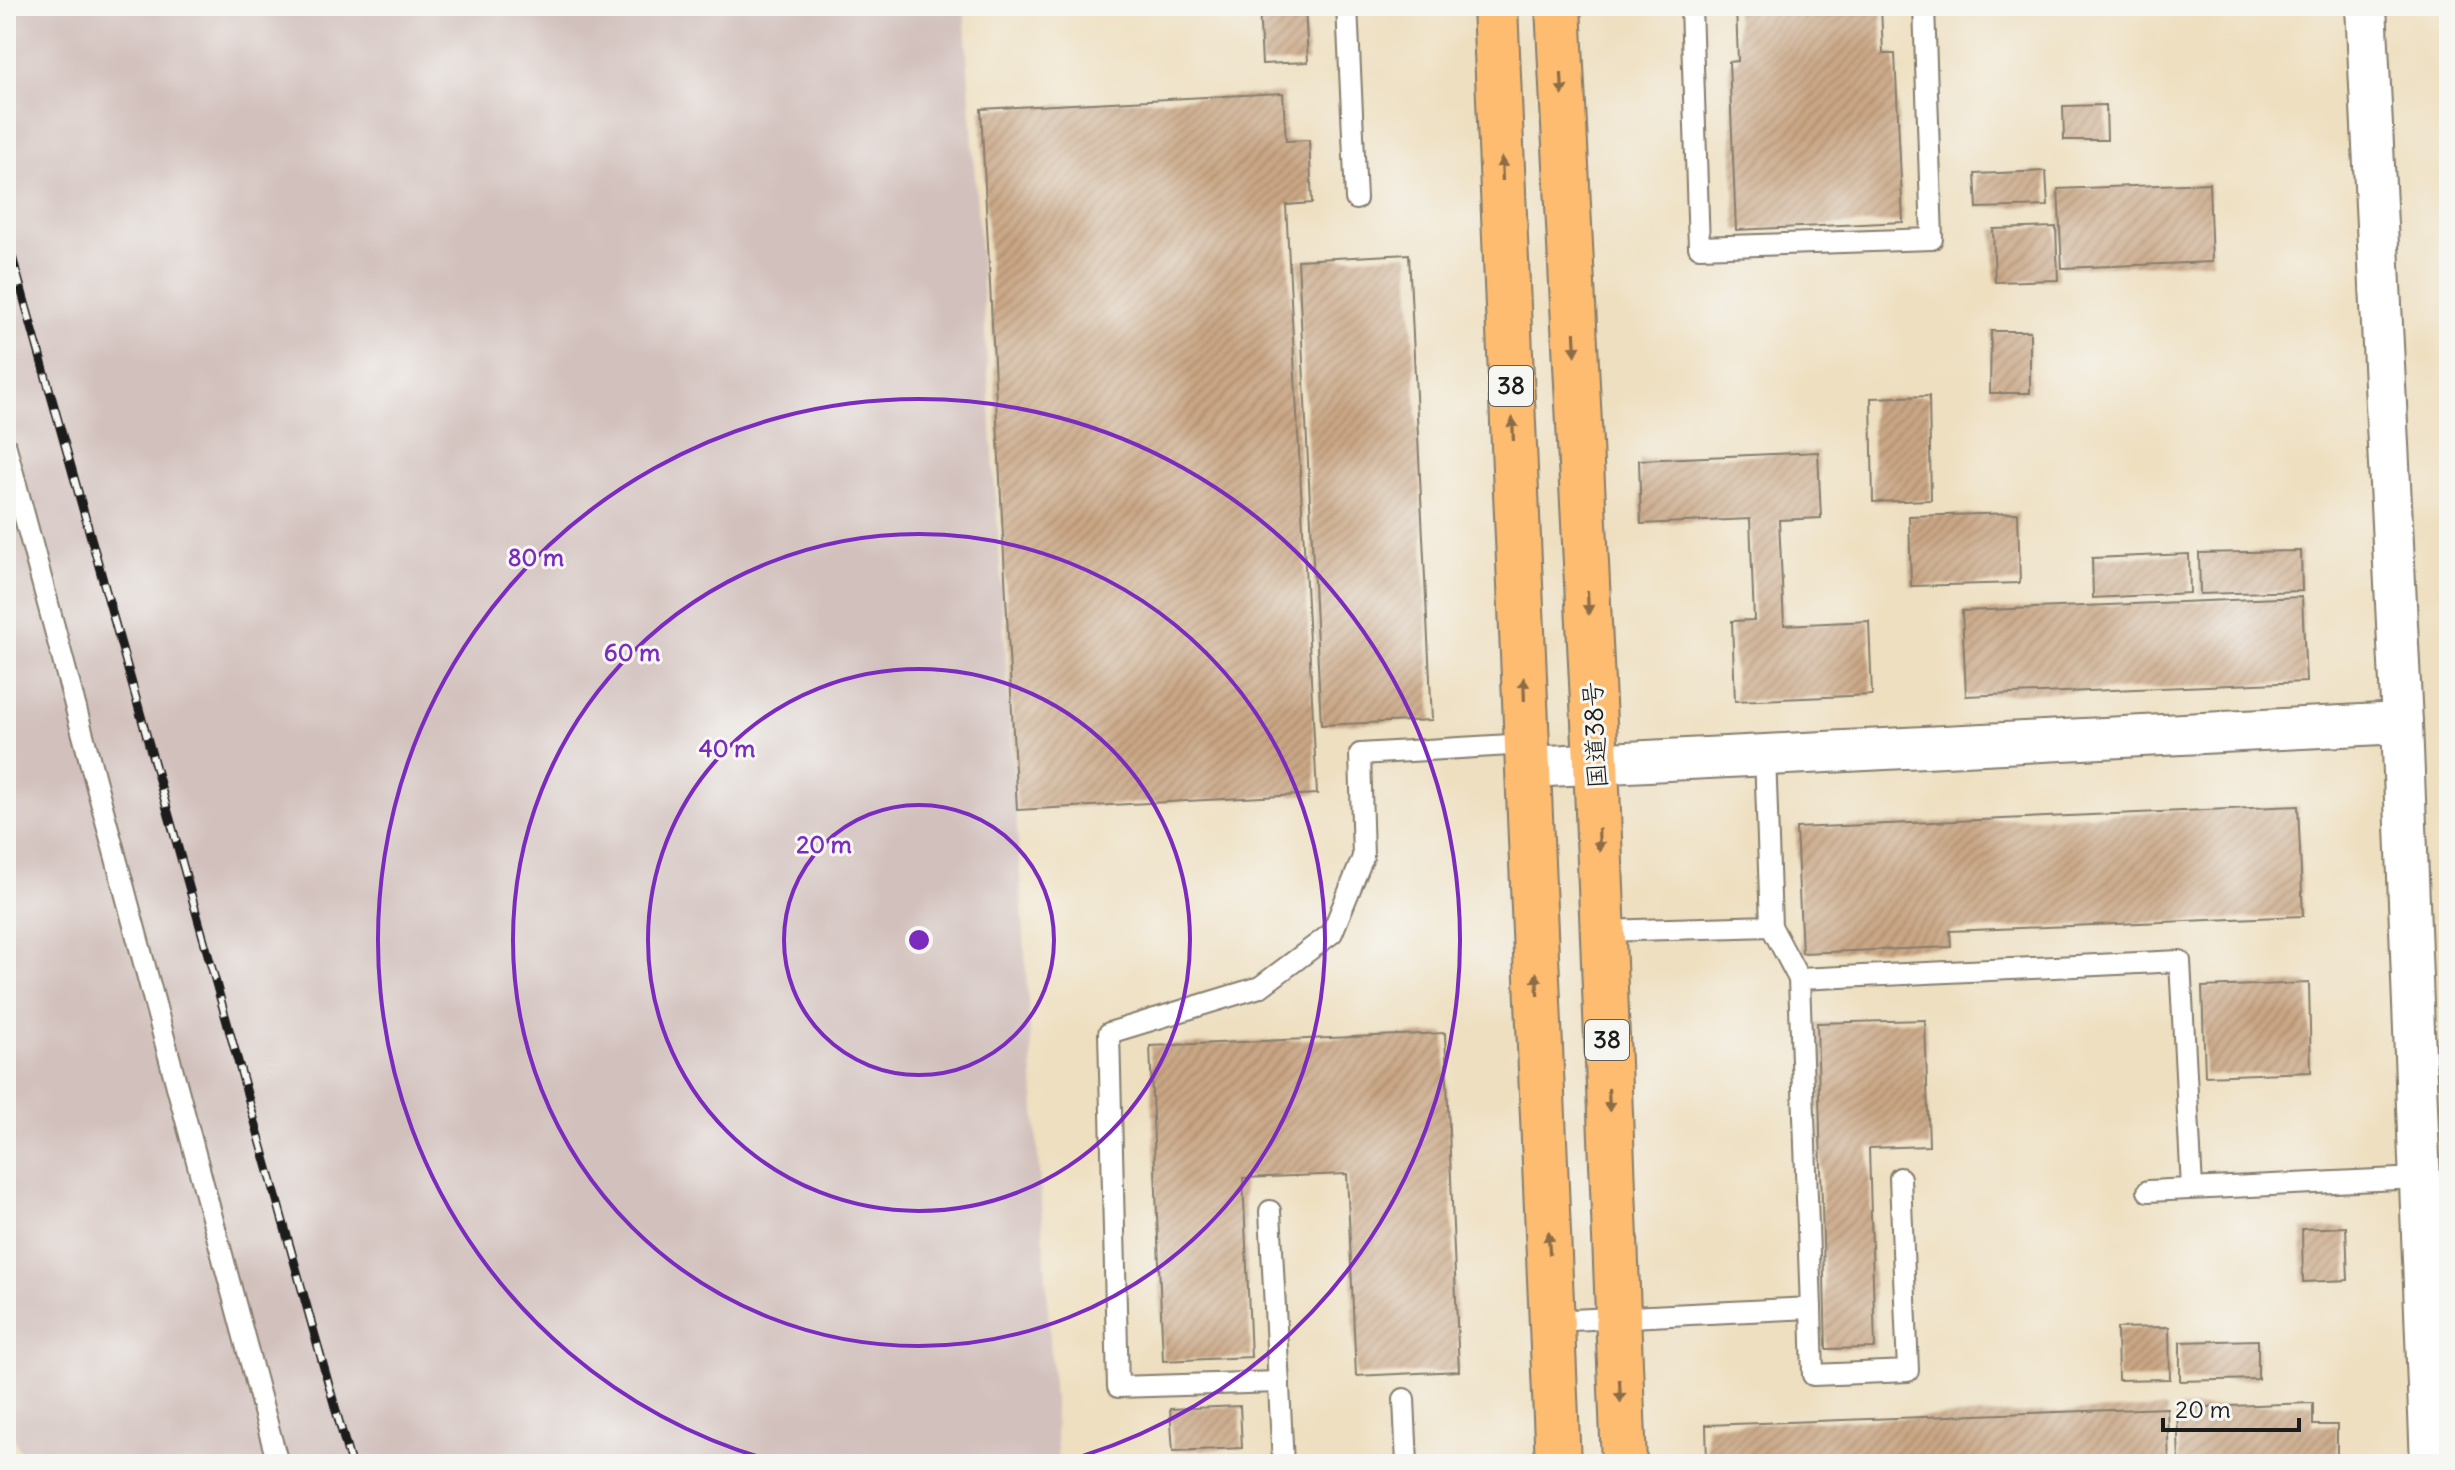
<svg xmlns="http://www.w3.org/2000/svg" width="2455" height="1470" font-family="Delius,'Klee One',sans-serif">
<defs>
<pattern id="building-hatch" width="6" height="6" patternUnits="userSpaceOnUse" patternTransform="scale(2)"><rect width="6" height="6" fill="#c9a684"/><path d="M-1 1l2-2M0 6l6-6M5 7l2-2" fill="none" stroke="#ac8e71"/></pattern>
</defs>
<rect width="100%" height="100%" fill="#f6f6f2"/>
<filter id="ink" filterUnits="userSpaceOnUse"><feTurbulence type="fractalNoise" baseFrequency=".0125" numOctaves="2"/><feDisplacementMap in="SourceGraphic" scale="16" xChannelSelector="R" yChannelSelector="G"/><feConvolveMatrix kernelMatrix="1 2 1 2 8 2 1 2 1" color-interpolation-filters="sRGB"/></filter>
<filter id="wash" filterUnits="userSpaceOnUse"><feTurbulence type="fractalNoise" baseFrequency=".006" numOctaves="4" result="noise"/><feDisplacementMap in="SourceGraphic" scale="32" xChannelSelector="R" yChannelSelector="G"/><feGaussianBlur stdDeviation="1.8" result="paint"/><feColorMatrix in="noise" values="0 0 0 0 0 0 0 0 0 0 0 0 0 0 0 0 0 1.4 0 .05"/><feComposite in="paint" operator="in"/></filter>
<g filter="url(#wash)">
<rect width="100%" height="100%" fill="#eedfc0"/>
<polygon fill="#d1c0bc" points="6,6 964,6 1058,1464 25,1464 6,1417"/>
<g id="blocks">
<g fill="url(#building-hatch)">
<polygon points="1259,6 1305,6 1308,62 1262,64"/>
<polygon points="1736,6 1881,6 1883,54 1895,54 1903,222 1736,230 1729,62 1738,61"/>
<polygon points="1283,93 1286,141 1309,140 1312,203 1286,205 1317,794 1017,810 981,109"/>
<polygon points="2106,105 2107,140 2064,140 2063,106"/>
<polygon points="2046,171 2048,206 1977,208 1975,174"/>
<polygon points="2209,183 2212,262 2062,268 2058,189"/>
<polygon points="2056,227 2058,280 1995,282 1993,229"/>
<polygon points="1409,254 1432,720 1321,725 1298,260"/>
<polygon points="1991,331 2030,331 2030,393 1990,393"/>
<polygon points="1929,396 1931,500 1873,502 1871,398"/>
<polygon points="1818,452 1821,518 1779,520 1784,625 1869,621 1872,695 1735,701 1732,621 1754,620 1750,519 1641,524 1639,460"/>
<polygon points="2018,513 2020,583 1911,586 1909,516"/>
<polygon points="2301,551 2302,591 2200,594 2199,553"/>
<polygon points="2189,554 2190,593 2093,598 2092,558"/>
<polygon points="2302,597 2306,682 1966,696 1962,611"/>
<polygon points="2298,806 2303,916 1950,931 1951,947 1802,953 1796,828"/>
<polygon points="2309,983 2311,1072 2205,1076 2202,987"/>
<polygon points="1925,1020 1929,1146 1869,1148 1875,1348 1826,1349 1817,1023"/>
<polygon points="1445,1033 1459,1371 1356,1376 1347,1174 1243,1178 1251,1357 1163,1361 1150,1046"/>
<polygon points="2346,1227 2348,1280 2303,1282 2302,1229"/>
<polygon points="2169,1327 2170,1379 2118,1380 2117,1328"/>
<polygon points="2258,1340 2258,1379 2180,1381 2180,1342"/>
<polygon points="2313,1403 2313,1425 2337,1425 2337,1464 2179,1464 2177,1408"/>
<polygon points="1240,1406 1242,1448 1173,1451 1170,1409"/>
<polygon points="2167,1408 2169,1464 1707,1464 1706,1425"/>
</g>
</g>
</g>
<g filter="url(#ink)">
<use href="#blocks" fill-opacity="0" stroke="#857e6e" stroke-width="2"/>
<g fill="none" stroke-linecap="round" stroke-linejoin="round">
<g stroke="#857e6e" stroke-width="24">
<g id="lane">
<polyline points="1347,6 1356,199"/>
<polyline points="1691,6 1699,247 1932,239 1924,6"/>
<polyline points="6,447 278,1464"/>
<polyline points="1771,926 1799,979"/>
<polyline points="1603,931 1771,926 1765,754"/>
<polyline points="2148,1191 2419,1178"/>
<polyline points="1270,1211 1283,1464"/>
<polyline points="1811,1308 1813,1375 1908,1371 1900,1178"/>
<polyline points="1552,1321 1811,1308 1799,979 2180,961 2192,1188"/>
<polyline points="1279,1382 1118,1387 1109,1033 1260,987 1332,933 1363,857 1360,754 1527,744"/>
<polyline points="1404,1399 1407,1464"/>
</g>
</g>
<g stroke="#857e6e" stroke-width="44">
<g id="street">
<polyline points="2366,6 2402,723 2431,1464"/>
<polyline points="1528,767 2402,723"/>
</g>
</g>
<g stroke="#857e6e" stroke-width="48">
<g id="highway">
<polyline points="1495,6 1558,1464"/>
<polyline points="1558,6 1596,762 1624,1464"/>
</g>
</g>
<use href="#lane" stroke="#fff" stroke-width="20"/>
<use href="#street" stroke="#fff" stroke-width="40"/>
<use href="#highway" stroke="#fdbc6f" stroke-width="44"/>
<g stroke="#1c1c1c" stroke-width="9">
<polyline id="rail" points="6,235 351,1464"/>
</g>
<use href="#rail" stroke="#f6f6f2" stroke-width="6" stroke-dasharray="18" stroke-linecap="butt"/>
</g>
<defs><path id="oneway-solid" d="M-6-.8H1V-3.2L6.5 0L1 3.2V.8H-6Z" transform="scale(2)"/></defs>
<g fill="#8c6c46">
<use href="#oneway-solid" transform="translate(1562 84) rotate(87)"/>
<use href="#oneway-solid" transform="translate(1502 169) rotate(-92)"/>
<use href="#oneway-solid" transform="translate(1575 344) rotate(87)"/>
<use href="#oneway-solid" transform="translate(1513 429) rotate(-92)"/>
<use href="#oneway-solid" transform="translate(1588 603) rotate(87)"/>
<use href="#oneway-solid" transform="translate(1524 689) rotate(-92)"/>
<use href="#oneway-solid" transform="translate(1599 840) rotate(88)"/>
<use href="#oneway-solid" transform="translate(1537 984) rotate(-93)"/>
<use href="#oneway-solid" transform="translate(1609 1100) rotate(88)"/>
<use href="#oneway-solid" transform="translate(1549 1243) rotate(-93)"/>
<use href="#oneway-solid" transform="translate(1620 1391) rotate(87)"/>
</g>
</g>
<g fill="none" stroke="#7b2cbf" stroke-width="4">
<circle cx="919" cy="940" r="135"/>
<circle cx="919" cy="940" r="271"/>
<circle cx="919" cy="940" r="406"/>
<path d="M784 1464A541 541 0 1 1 1054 1464"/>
</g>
<g text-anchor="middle" stroke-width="6" stroke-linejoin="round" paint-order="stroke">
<g fill="#f6f6f2" stroke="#5d5d5c" stroke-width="2">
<rect x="1489" y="366" width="44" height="40" rx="6"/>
<rect x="1585" y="1020" width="44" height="40" rx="6"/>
</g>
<g font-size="24" font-weight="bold" fill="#1c1c1c">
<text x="1511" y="394">38</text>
<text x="1607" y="1048">38</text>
</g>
<g font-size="26" fill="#1c1c1c" stroke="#f6f6f2">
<text transform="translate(1595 735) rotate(-93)" y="9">国道38号</text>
</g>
</g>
<circle cx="919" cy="940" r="12" fill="#7b2cbf" stroke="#f6f6f2" stroke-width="4"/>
<g font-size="24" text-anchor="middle" font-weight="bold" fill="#7b2cbf" stroke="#f6f6f2" stroke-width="6" stroke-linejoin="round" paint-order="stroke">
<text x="536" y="566">80 m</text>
<text x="632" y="661">60 m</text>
<text x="727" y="757">40 m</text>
<text x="824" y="853">20 m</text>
</g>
<rect width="2455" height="1470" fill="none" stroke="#f6f6f2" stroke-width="32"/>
<path d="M2163 1418v12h136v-12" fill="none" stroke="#1c1c1c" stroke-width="4"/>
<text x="2175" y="1418" font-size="24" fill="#1c1c1c" stroke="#f6f6f2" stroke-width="6" paint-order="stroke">20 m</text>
</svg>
